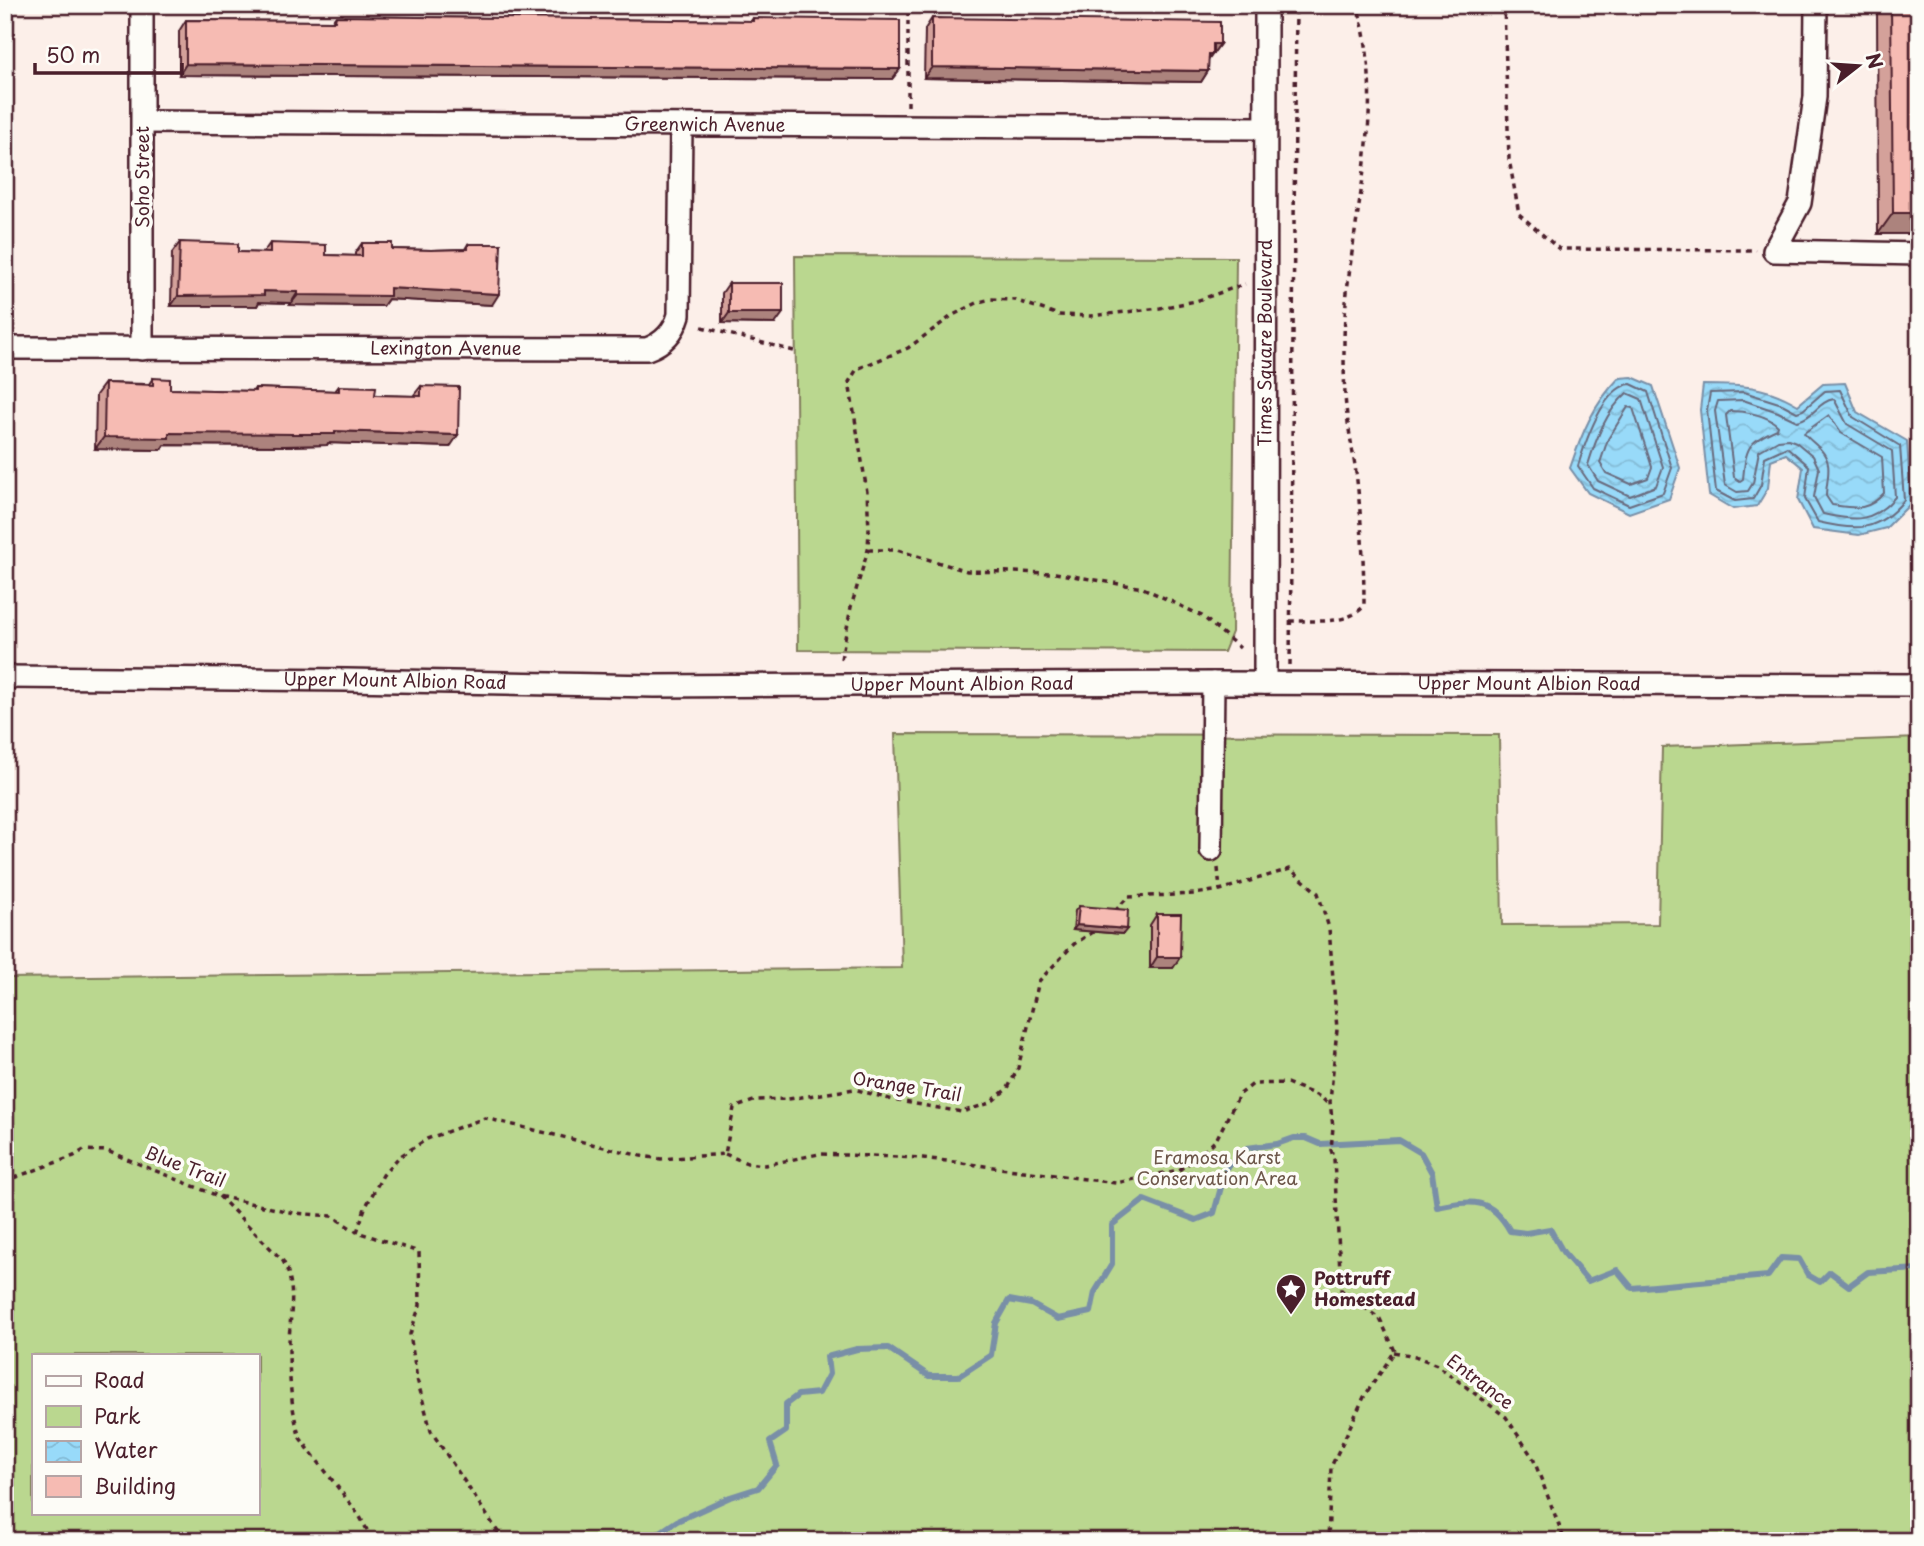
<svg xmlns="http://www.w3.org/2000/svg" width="1924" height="1546" font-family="'Playpen Sans',sans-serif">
<defs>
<pattern id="water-waves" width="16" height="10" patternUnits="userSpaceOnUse" patternTransform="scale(1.75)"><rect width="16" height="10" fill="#98daf9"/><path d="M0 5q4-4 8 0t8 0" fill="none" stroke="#84bbd6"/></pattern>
</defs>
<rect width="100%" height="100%" fill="#fcefe9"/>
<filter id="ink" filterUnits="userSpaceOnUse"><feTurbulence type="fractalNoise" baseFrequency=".0143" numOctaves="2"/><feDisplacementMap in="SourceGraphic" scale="14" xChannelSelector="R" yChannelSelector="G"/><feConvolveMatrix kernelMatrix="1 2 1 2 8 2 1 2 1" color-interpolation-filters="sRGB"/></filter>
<g filter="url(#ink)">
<g fill="#bad78f" stroke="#827b5d" stroke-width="2" fill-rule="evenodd">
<polygon points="795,256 1236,257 1232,632 1224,652 798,650"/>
<path d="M895,734L1499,735L1502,925L1658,924L1662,747L1919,738V1541H5V978L902,968ZM33,1355H257V1513H33Z"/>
</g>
<g fill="url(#water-waves)" stroke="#798fa7" stroke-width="2">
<path d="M1632,377L1653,386L1680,468L1669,499L1629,513L1588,493L1570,468C1582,433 1593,405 1619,378Z"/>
<path d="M1845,383L1857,412L1907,441L1911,503L1886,528L1859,535L1813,529L1798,500L1803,468L1786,454L1771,460L1768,488L1757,506L1733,509L1709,495L1700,410L1703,385C1740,385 1765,385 1798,405L1823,384Z"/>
</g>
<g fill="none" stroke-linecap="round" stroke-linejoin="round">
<g stroke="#696a7d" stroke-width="2">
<path d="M1631,384L1648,392L1672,468L1663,493L1629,505L1593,488L1578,466C1585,443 1603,386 1631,384Z"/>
<path d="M1840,390L1853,417L1900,446L1904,500C1878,532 1856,531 1818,522L1805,499L1809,466L1787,447L1765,457L1761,485L1753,499L1735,501L1716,491L1707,410L1710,393L1744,392L1782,404L1797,412L1803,410L1825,391Z"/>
<path d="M1627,393L1641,399L1663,467L1656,486L1630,496L1598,481L1588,465C1596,439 1606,411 1627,393Z"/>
<path d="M1834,399L1847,424L1892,451L1895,497C1873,523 1854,521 1823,514L1814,497L1819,469L1813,456L1796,442L1788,439L1778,440L1759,451L1753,483L1748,491L1737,492L1725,485L1715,411L1718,401L1743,400L1778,412L1797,421C1813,418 1819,401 1834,399Z"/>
<polygon points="1628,407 1633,408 1652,467 1648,478 1631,484 1606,473 1600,463 1608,439"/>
<path d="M1730,411C1745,411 1768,415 1778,426L1777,429C1747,442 1746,448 1743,479L1740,481L1734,477L1726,415Z"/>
<path d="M1829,415L1841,433L1882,457L1884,493C1868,512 1854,508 1832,505L1826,496C1826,480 1834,464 1821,450C1816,444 1809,440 1804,433Z"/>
</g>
<path stroke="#798fa7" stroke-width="6" d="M647,1541L677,1521L730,1497L758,1488L777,1465L770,1442L786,1431V1404L798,1395L819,1393L829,1374L827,1357L857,1349L888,1348L929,1376H959L991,1355L996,1323L1009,1300L1031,1304L1058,1319L1091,1312L1095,1292L1112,1264V1225L1144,1200L1196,1220L1214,1213L1226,1169L1247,1148L1277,1144L1294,1138H1306L1320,1144L1399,1140L1421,1153L1432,1173L1437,1207C1473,1200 1491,1197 1510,1231L1526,1233L1550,1229L1563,1252L1588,1281L1617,1270L1632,1288L1768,1276L1781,1258L1799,1259L1808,1275L1820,1282L1830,1272L1849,1286L1868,1272L1919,1269"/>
<g stroke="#4a1f2b" stroke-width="26">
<g id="minor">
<polyline points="1816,5 1815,97 1800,203 1774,251 1919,254"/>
<path id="s1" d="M143,122L1265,128"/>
<path id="s2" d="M5,348L647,349C664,343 674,332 679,315L681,126"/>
<polyline points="142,349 142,5"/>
<path id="s3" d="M5,677L347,680L654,686L1213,683L1919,685"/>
<path id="s4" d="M1265,683L1266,5"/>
<polyline points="1211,850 1213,683"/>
</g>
</g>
<g stroke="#4a1f2b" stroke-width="3.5" stroke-dasharray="5 5" stroke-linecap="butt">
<polyline points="1504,5 1509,159 1519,214 1559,249 1756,250"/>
<polyline points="1296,7 1326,8 1338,5"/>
<polyline points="908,106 908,5"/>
<polyline points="702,327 794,351"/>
<polyline points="868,550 897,550 967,571 1055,573 1143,588 1202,616 1240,648"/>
<path d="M1290,621C1315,620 1346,626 1364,606C1364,567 1362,529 1358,490C1355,458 1347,427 1345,395C1344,378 1344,360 1344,342C1345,230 1391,116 1357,5"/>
<polyline points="841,659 851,607 868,550 869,529 867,492 849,382 857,369 908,348 953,315 979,302 991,299 1015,300 1059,315 1091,316 1160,308 1196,301 1245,284"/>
<polyline points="1290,665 1296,5"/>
<polyline points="1218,868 1220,890"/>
<polyline points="1115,911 1128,897 1195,894 1220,890 1290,869 1318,893 1329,928 1337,1029 1330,1102 1333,1127 1331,1150 1334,1159 1341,1290 1380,1319 1395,1351 1364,1397 1331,1467 1328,1541"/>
<polyline points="725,1154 747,1163 765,1165 819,1154 923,1158 1116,1183 1179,1170 1199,1156 1216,1140 1239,1095 1253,1084 1287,1083 1321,1097 1326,1102 1330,1102"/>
<polyline points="5,1181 74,1156 84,1150 107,1151 218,1196 294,1213 332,1216 357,1232"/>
<path d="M219,1196L283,1261C298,1288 289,1317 289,1346C289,1375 291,1410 300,1438L359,1515L373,1541"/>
<polyline points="1394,1352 1415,1356 1437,1365 1506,1417 1533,1458 1565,1541"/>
<polyline points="504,1541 431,1431 417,1379 410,1334 420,1305 419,1252 357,1232 365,1208 383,1175 399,1157 427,1139 485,1118 641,1156 661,1159 725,1154 734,1108 756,1100 788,1099 854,1089 893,1100 962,1112 990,1103 1008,1088 1018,1068 1039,981 1074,944 1098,929"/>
</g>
<use href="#minor" stroke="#fdfcf7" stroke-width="21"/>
</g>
<g fill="#d4a19a" stroke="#4a1f2b" stroke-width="2">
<polygon points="1877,5 1919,5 1919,234 1878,234"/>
<polygon points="336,16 751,21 753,18 900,69 892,79 179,75 179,31 186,20 332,21"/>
<polygon points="932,18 1220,44 1208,60 1208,71 1201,82 924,78 925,29"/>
<polygon points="180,242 238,252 263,253 270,243 326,255 355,256 355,253 362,243 392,249 431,250 465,249 468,244 492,305 388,299 383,306 290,305 291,303 259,302 257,306 171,306 172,253"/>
<polygon points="729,283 775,324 722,323 722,293"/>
<polygon points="153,378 170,389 253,391 255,388 335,391 339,386 375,395 413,396 421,386 450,447 328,443 327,445 285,446 164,445 161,450 95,449 96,395 105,383 149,384"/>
<polygon points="1079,906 1123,934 1073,930 1075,911"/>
<polygon points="1157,914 1180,957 1173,968 1150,968 1150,925"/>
</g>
<g fill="#ac837d" stroke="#4a1f2b" stroke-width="2">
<polygon points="1213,44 1220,44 1205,65 1201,65"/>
<polygon points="186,64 900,69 892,79 179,75"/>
<polygon points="932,67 1208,71 1201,82 924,78"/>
<polygon points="1893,213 1919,213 1919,234 1878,234"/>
<polygon points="390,288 499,294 492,305 388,299 383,306 290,305 298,295"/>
<polygon points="264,291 298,292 291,303 259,302 257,306 171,306 178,296"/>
<polygon points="729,313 783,313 775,324 722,323"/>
<polygon points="335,431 458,435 450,447 328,443 327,445 285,446 164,445 161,450 95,449 104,437 169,433"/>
<polygon points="1077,925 1127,929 1123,934 1073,930"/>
<polygon points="1157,957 1180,957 1173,968 1150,968"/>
</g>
<g fill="#f6bbb3" stroke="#4a1f2b" stroke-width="2">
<polygon points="1891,5 1919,5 1919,213 1893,213"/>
<polygon points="336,16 753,21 753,18 900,20 900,69 186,64 186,20 335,21"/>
<polygon points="932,18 1220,22 1220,44 1213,44 1213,54 1209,54 1208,71 932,67"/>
<polygon points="180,242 238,244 238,252 270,253 270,243 326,245 326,255 362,256 362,243 392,243 392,249 431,250 468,249 468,244 501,244 499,294 390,288 390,296 298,295 298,292 264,291 264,295 178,296"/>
<rect x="729" y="283" width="54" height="30"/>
<polygon points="153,378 170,379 170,389 255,391 255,388 339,391 339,386 376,387 375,395 421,396 421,386 459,387 458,435 335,431 335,434 293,434 169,433 169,438 104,437 105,383 153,385"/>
<polygon points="1079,906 1128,910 1127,929 1077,925"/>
<polygon points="1157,914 1181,914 1180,957 1157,957"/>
</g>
</g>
<defs>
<g id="sight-pin" transform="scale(1.575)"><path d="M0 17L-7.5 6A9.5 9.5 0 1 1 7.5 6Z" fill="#4a1f2b" stroke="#fdfcf7"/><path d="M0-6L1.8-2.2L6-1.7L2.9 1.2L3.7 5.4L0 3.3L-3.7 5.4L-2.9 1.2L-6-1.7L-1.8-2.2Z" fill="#fff"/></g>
</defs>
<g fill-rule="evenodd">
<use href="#sight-pin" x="1291" y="1289"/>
</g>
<g text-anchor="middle" stroke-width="7" stroke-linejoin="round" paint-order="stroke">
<g font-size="18" fill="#4a1f2b" stroke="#fdfcf7">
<text dy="6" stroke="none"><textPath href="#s1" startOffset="562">Greenwich Avenue</textPath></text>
<text transform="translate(143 177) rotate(-90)" y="6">Soho Street</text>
<text dy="6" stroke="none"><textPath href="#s4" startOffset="340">Times Square Boulevard</textPath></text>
<text dy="6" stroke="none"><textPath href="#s2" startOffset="441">Lexington Avenue</textPath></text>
<text dy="6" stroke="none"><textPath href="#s3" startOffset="390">Upper Mount Albion Road</textPath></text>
<text dy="6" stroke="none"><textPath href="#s3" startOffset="957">Upper Mount Albion Road</textPath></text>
<text dy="6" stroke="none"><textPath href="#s3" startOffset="1524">Upper Mount Albion Road</textPath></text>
<text transform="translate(907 1087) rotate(9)" y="6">Orange Trail</text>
<text transform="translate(185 1167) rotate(21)" y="6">Blue Trail</text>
<text transform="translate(1480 1382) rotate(37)" y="6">Entrance</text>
</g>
<g font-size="18" fill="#6c5649" stroke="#fdfcf7">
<text x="1217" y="1164">Eramosa Karst<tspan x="1217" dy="21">Conservation Area</tspan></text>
</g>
<g font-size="18" font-weight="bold" fill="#4a1f2b" stroke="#fdfcf7" text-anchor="start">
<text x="1314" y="1285">Pottruff<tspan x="1314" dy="21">Homestead</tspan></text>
</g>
</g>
<rect width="1924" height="1546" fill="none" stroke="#fdfcf7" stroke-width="28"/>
<rect x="14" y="14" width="1896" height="1518" fill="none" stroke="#4a1f2b" stroke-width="2.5" filter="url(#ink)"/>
<rect x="32" y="1354" width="228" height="161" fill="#fdfcf7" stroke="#b5a4a5" stroke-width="2"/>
<rect x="46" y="1376" width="35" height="10" fill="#fdfcf7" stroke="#b5a4a5" stroke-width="2"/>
<text x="94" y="1388" font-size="21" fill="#4a1f2b">Road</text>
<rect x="46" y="1406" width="35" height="21" fill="#bad78f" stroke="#b5a4a5" stroke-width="2"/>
<text x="94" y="1424" font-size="21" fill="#4a1f2b">Park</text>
<rect x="46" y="1441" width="35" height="21" fill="url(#water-waves)" stroke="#b5a4a5" stroke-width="2"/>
<text x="94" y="1458" font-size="21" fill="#4a1f2b">Water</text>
<rect x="46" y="1476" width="35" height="21" fill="#f6bbb3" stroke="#b5a4a5" stroke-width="2"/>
<text x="94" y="1494" font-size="21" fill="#4a1f2b">Building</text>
<g transform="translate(1858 66) rotate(73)" stroke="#fdfcf7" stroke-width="5" paint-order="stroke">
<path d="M0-5L12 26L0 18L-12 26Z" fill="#4a1f2b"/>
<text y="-10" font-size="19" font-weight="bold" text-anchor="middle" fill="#4a1f2b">N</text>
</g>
<path d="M35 63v10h147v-10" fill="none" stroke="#4a1f2b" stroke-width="3.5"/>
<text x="46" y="63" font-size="21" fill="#4a1f2b" stroke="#fdfcf7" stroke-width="5" paint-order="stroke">50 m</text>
</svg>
